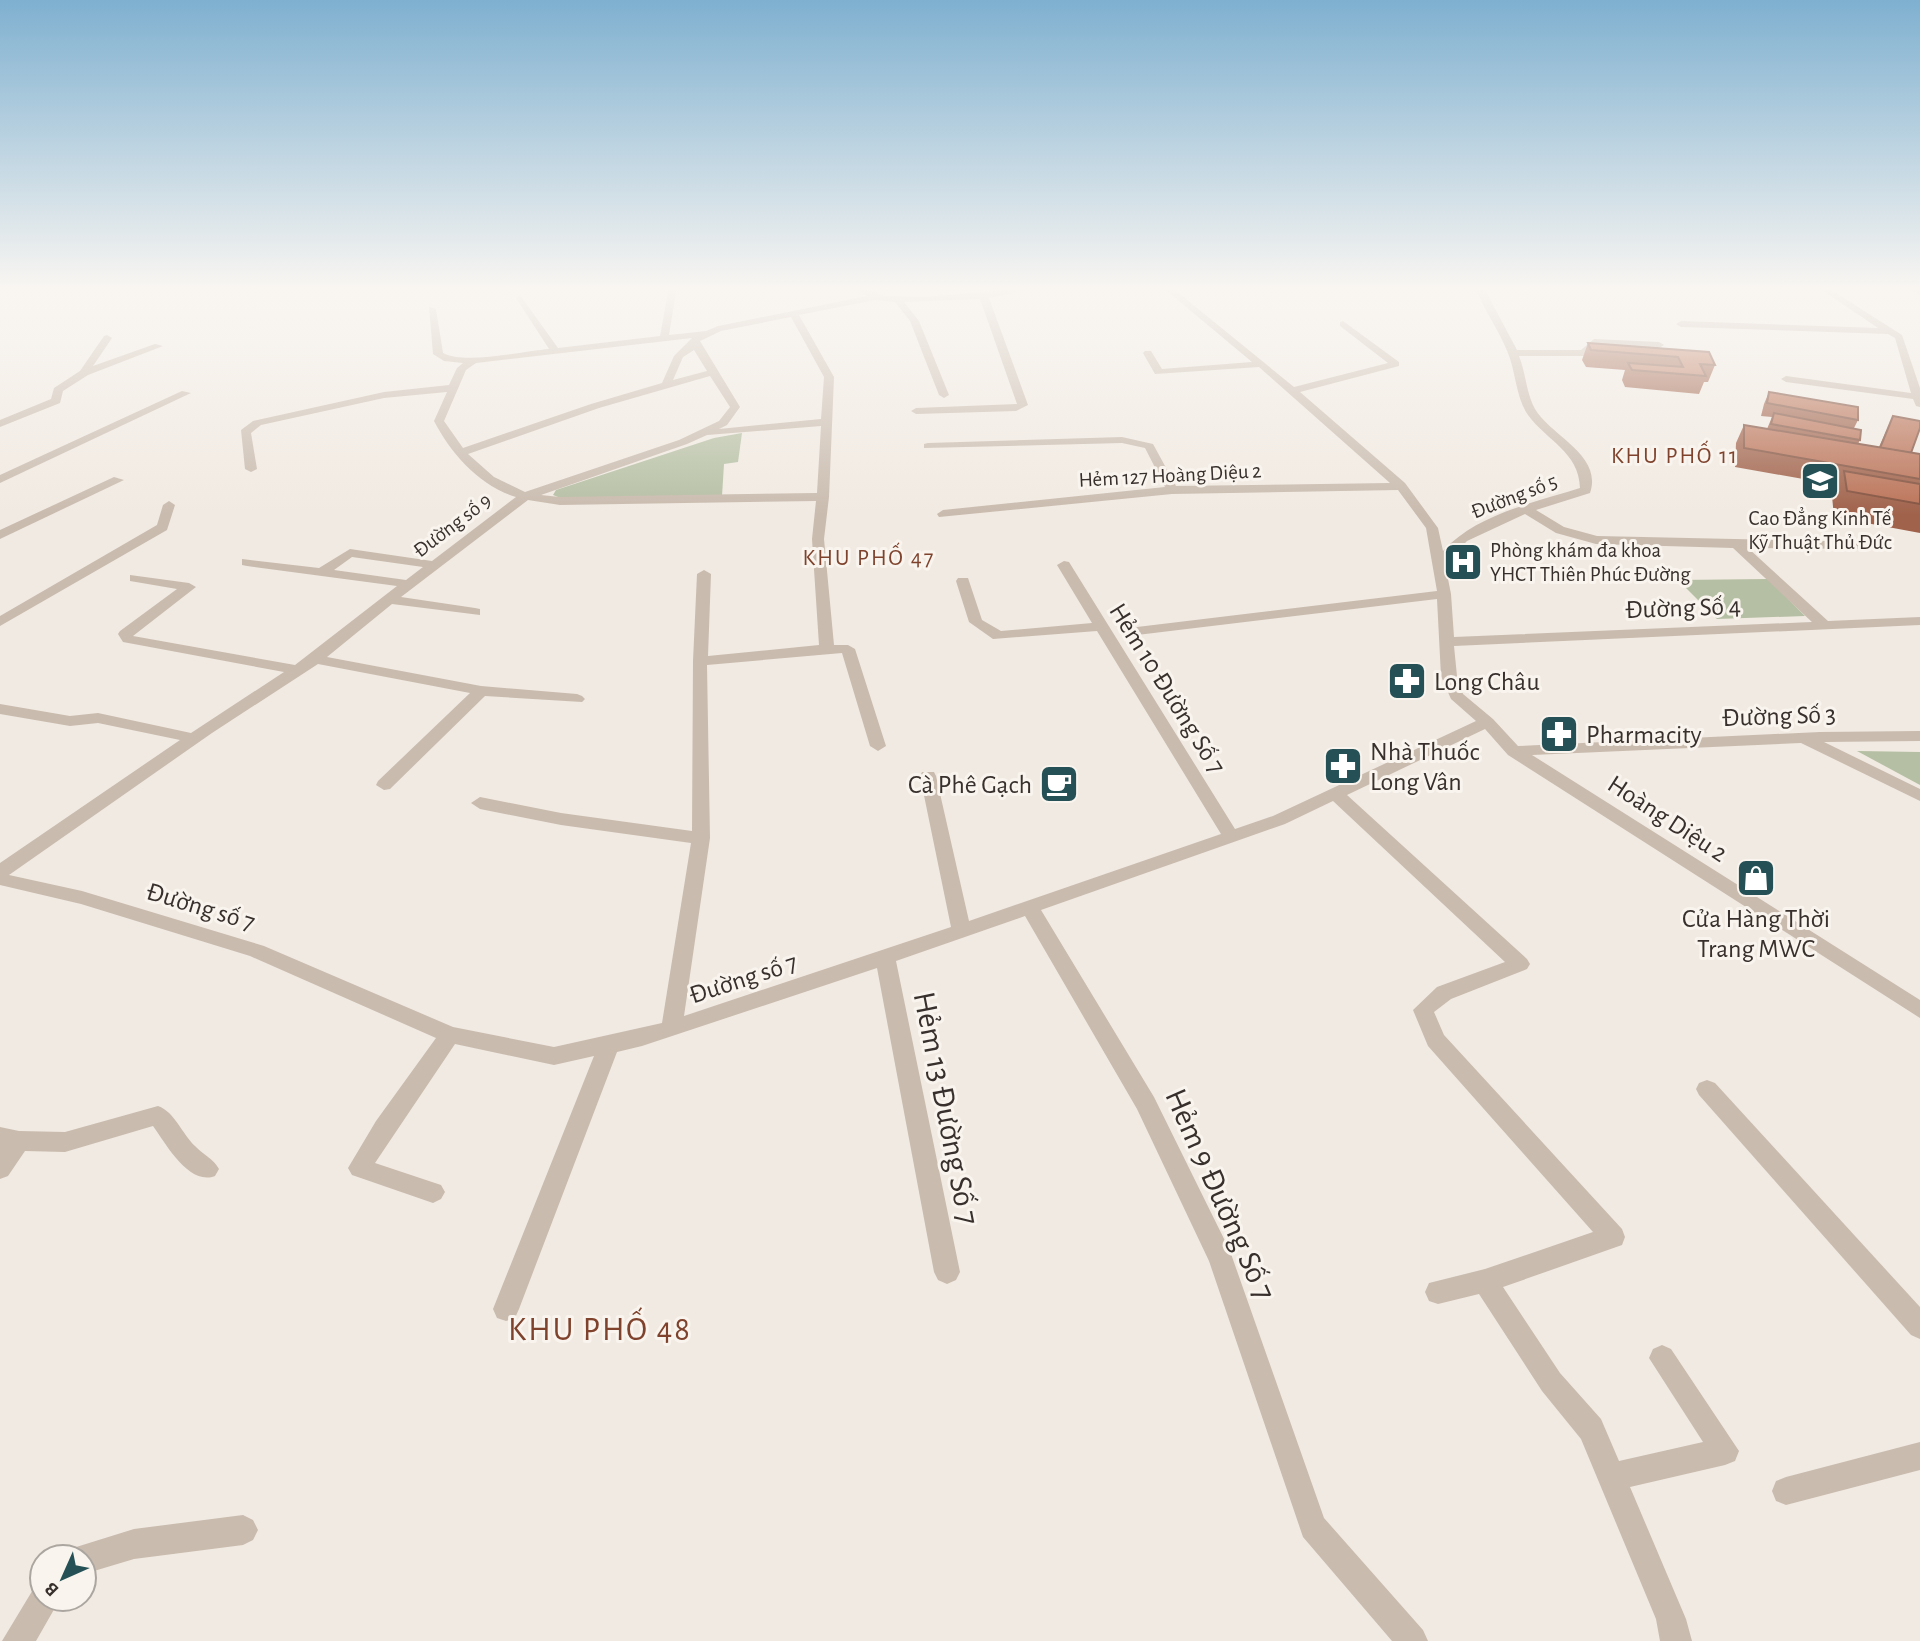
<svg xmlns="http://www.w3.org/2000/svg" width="1920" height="1641" font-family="'Alegreya Sans',sans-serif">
<rect width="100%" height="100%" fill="#f1eae2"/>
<g fill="#b5bfa3">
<polygon points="742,433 738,462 724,464 722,496 563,499 553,495 556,490 714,438"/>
<polygon points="1768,579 1805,616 1717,619 1678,580"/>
<polygon points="1857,751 1920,752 1920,785"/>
</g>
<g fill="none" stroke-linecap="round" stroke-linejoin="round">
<g fill="#c9bbae" fill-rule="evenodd">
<path d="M669,286H677L669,335L706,331L718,326L867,296L854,286H863L883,296L925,297L1045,286L989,298L1028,405L1016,411L916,414L911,411L916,408L1017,404L980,299L904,302L919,321L949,395L944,398L939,395L910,321L895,302L875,300L799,315L834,377L829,497L824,539L834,645H848L855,649L886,746L878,751L870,746L842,653L707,665L710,838L684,1016L951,927L920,776L922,772H934L936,776L969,921L1221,834L1097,631L993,639L969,622L956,581L958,578H968L982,620L1001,631L1092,623L1057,565L1064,561L1069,562L1235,829L1273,816L1476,721L1451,699L1441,676L1437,599L1137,635L1130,631L1137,627L1437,591L1426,528L1398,490L1172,494L939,517L937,514L943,510L1165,487L1145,448L1122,443L924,448V444L928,443L1122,437L1153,444L1176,486L1390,483L1259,367L1155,374L1143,353L1145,351H1151L1162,369L1252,362L1161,286H1170L1294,387L1388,363L1340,326V322L1343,321L1399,362V366L1300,392L1405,483L1438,528L1443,551C1477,514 1533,503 1580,488C1579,452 1547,441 1528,415C1516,398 1516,373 1508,353C1499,330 1483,309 1475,286H1483L1517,350H1581L1594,339L1659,342L1664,345L1659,348L1597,345L1584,356H1519C1526,373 1526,393 1535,409C1551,436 1603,455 1590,493L1536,510L1564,527L1597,536L1869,542L1870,545L1864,549L1748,548L1828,621L1920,617V625L1454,646L1457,676L1463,694L1493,719L1518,746L1820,732L1920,731V741L1824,742L1920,789V801L1801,743L1532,755L1920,1000V1018L1508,755L1485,729L1347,795L1527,959L1530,964L1527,969L1451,999L1434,1012L1444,1035L1622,1229L1625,1237L1622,1245L1503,1287L1560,1373L1601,1419L1619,1461L1703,1442L1649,1358L1653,1349L1662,1345L1671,1349L1739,1451L1735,1461L1725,1465L1630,1487L1686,1619L1692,1641H1660L1656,1619L1581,1439L1542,1391L1479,1294L1438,1304L1429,1301L1425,1292L1429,1283L1485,1269L1593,1232L1428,1046L1413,1010L1437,987L1505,962L1333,801L1285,824L1041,910L1154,1097L1230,1251L1324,1518L1423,1630L1428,1641H1392L1303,1537L1209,1261L1137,1109L1025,916L896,961L960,1272L956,1280L947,1284L938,1280L934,1272L877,968L642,1046L617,1052L519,1309L515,1318L506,1321L497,1318L493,1309L594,1056L554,1065L455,1044L375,1163L441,1185L445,1192L441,1199L433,1203L352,1175L348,1168L376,1121L436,1038L250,956L81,904L0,885V863L180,740L98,723L70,726L0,714V704L70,716L98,713L191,733L284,672L123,642L118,634L120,631L177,589L130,581V575L189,583L196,587L133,636L295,665L397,586L247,566L242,565V559L319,568L350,549L432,561L516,497C480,486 451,454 434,421L447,392L384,398L261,425L251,433L257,469L251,472L245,469L241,430L253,421L384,392L449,385L457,368L463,363L444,361L433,354L429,307L436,309L443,353C465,365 523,351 549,349L516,298L520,295L558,348L660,336ZM791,317L824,377L821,419L719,429L727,425L740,407L700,341L721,331ZM692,338L674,356L662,383L591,404L463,448L444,421L466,370L476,363ZM694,350L707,371L673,380L683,357ZM710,376L730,407L719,421L679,440L525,492L494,477L468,454L599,408ZM821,426L817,493L560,497L541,495L687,444L707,435ZM528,500L560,505L816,501L812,539L819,645L708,656L711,574L704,570L697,574L693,661L692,831L561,813L480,797L471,803L480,809L561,825L691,843L662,1023L554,1047L453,1027L264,946L82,891L9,875L212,733L318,664L470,693L378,781L376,785L384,790L390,789L485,696L582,702L585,699L582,696L577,694L481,686L327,657L392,604L480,615V609L475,608L401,597ZM1525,514L1556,533L1596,544L1733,548L1812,622L1454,637L1451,594L1445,564L1467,541ZM352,557L423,567L406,580L334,570Z"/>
<polygon points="1816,286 1825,286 1902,335 1920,388 1920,407 1916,406 1913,399 1786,382 1781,379 1786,376 1911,393 1895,338 1888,334 1681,327 1676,324 1681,321 1878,328"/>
<polygon points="1904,286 1920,289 1920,295 1905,288"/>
<polygon points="107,335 112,338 93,366 155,344 163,346 88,375 63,391 60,403 0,427 0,420 51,399 54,388 80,371 104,336"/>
<polygon points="182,391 191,393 0,483 0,475"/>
<polygon points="114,477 124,480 0,539 0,530"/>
<polygon points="169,501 175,505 167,530 0,626 0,616 157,525 163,505"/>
<polygon points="1707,1080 1715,1083 1920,1307 1920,1339 1911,1335 1699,1095 1696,1089 1699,1083"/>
<path d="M158,1106C175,1112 182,1134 195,1146C203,1155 213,1158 219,1169L215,1176C189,1186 166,1144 153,1126L65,1152L25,1151L8,1176L0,1179V1127L19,1131L65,1132Z"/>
<polygon points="1920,1442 1920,1470 1786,1505 1776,1501 1772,1491 1776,1481 1786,1477"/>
<polygon points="243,1515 253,1520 258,1530 253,1540 243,1545 134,1559 84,1574 84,1557 70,1557 73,1548 134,1529"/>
<polygon points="42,1585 42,1599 60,1599 36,1641 2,1641 34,1588"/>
</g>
</g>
<g fill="#a0624b">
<polygon points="1588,343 1709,352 1715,365 1708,382 1704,382 1699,394 1625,387 1622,380 1625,370 1586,367 1582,360"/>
<polygon points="1769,392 1858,420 1854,428 1860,440 1858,444 1879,447 1893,416 1911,453 1920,454 1920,533 1834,517 1832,496 1837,485 1735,467 1736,443 1744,425 1767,429 1772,417 1761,416 1764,404"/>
</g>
<g fill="#ba7257" stroke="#82503d" stroke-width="2">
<polygon points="1588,343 1709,352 1715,365 1700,364 1706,376 1632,370 1628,363 1683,367 1678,357 1591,350"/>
<polygon points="1769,392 1858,407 1858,420 1767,403"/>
<polygon points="1774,413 1861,430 1860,440 1771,424"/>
<polygon points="1893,416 1920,421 1920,428 1911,453 1880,448"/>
<polygon points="1744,425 1920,454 1920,479 1744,448"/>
<polygon points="1844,471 1920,484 1920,504 1847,491"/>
</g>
<linearGradient id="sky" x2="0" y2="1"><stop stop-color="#7fb0d0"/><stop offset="0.56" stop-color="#f9f6f2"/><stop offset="1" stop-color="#f9f6f2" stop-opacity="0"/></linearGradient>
<rect width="1920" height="515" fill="url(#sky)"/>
<defs>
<g id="school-square" transform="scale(2.0125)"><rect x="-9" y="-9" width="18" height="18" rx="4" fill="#255156" stroke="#f9f4ee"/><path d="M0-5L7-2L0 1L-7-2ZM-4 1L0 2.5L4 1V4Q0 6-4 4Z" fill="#fff"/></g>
<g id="hospital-square" transform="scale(2.0125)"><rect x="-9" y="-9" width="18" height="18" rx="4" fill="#255156" stroke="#f9f4ee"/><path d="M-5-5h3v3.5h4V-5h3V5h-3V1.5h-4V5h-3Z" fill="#fff"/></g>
<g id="pharmacy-square" transform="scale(2.0125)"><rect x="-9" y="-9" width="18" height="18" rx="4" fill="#255156" stroke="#f9f4ee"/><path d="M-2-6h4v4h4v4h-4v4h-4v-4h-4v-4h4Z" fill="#fff"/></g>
<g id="cafe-square" transform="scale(2.0125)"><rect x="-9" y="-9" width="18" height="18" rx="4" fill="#255156" stroke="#f9f4ee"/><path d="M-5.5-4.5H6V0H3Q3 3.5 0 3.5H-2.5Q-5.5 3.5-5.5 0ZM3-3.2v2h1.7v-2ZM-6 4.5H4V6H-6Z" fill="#fff"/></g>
<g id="shop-square" transform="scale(2.0125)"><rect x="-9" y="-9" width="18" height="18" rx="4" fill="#255156" stroke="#f9f4ee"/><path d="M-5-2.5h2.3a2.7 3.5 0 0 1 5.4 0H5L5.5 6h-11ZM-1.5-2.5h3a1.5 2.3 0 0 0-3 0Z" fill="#fff"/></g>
</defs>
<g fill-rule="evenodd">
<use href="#school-square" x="1820" y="481"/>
<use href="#hospital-square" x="1463" y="562"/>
<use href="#pharmacy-square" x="1407" y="681"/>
<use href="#pharmacy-square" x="1559" y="734"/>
<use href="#pharmacy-square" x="1343" y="766"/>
<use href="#cafe-square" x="1059" y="784"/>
<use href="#shop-square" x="1756" y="878"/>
</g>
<g text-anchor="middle" stroke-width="6" stroke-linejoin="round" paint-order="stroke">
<g font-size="21" fill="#38302c" stroke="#f9f4ee">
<text transform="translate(1170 475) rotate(-3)" y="7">Hẻm 127 Hoàng Diệu 2</text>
<text transform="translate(1514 496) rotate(-21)" y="7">Đường số 5</text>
<text transform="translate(452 525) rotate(-37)" y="7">Đường số 9</text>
</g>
<g font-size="21" fill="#38302c" stroke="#f9f4ee">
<text x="1820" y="525">Cao Đẳng Kinh Tế<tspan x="1820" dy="24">Kỹ Thuật Thủ Đức</tspan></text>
<text x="1490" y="557" text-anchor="start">Phòng khám đa khoa<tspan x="1490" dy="24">YHCT Thiên Phúc Đường</tspan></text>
</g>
<g font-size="23" letter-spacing="2" fill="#7f432d" stroke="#f9f4ee">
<text x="1675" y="463">KHU PHỐ 11</text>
<text x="869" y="565">KHU PHỐ 47</text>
</g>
<g font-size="26" fill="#38302c" stroke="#f9f4ee">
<text transform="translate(1683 607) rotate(-2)" y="9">Đường Số 4</text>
<text transform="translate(1168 688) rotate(58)" y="9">Hẻm 10 Đường Số 7</text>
<text transform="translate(1779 715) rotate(-2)" y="9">Đường Số 3</text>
<text transform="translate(1668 818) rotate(33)" y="9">Hoàng Diệu 2</text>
<text transform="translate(201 906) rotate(17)" y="9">Đường số 7</text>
<text transform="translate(743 978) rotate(-18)" y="9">Đường số 7</text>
</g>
<g font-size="26" fill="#38302c" stroke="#f9f4ee" text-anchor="start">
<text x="1434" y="690">Long Châu</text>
<text x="1586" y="743">Pharmacity</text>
<text x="1370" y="760">Nhà Thuốc<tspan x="1370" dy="30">Long Vân</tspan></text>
<text x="1032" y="793" text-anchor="end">Cà Phê Gạch</text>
<text x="1756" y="927" text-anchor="middle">Cửa Hàng Thời<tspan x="1756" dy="30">Trang MWC</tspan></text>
</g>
<g font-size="32" fill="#38302c" stroke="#f9f4ee">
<text transform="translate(947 1108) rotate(79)" y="11">Hẻm 13 Đường Số 7</text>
<text transform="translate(1221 1194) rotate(66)" y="11">Hẻm 9 Đường Số 7</text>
</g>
<g font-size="33" letter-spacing="2" fill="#7f432d" stroke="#f9f4ee">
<text x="600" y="1340">KHU PHỐ 48</text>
</g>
</g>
<g transform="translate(63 1578) rotate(225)"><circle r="33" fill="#f9f4ee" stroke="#aca6a0" stroke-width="2"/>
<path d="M0-5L12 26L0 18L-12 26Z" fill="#255156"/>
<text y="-10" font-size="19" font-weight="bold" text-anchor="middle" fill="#38302c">B</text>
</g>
</svg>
